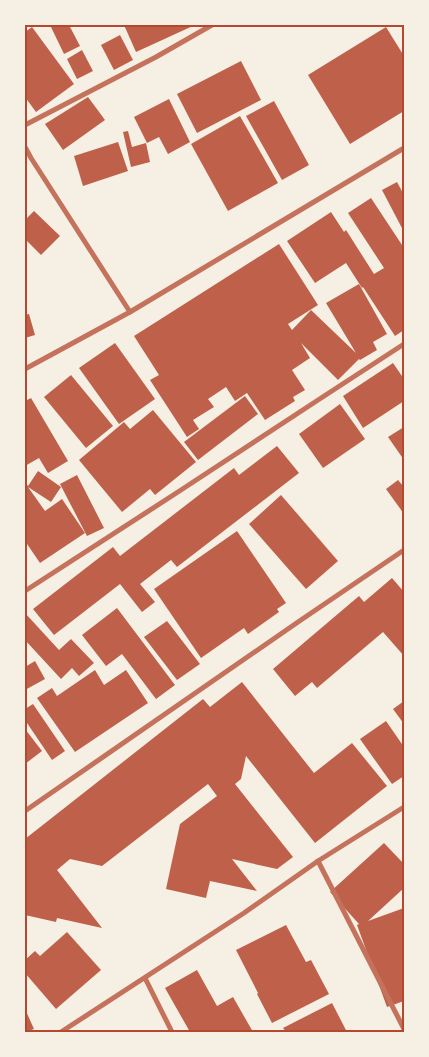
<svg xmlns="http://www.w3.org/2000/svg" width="429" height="1057" font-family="Signika,sans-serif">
<rect width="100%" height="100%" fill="#f6efe4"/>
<g fill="#bf614a">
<polygon points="50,25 69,25 80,46 64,54"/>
<polygon points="124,25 195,25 136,52"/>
<polygon points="32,27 74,84 36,112 25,97 25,32"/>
<polygon points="386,27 404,56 404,111 350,144 308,75"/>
<polygon points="120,35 133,60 114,70 101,45"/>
<polygon points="82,50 93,71 77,79 67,59"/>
<polygon points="241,61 261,100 197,133 177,94"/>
<polygon points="88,97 105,120 63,150 45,124"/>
<polygon points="169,99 190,142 168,154 159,137 147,143 134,117"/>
<polygon points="274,101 309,165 282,180 246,116"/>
<polygon points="240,116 278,183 228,211 191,144"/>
<polygon points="128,131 132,147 146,143 150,162 131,167 123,132"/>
<polygon points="118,142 128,171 83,186 74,156"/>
<polygon points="397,182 404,195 404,232 382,190"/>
<polygon points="371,198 404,248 404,330 395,336 363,287 362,288 346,263 315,283 287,241 331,212 344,232 346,230 374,274 384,268 348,213"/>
<polygon points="34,211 60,236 41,255 25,239 25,220"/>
<polygon points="279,244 318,305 288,324 292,330 311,310 356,353 326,303 359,284 387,334 373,342 377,350 360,360 359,359 338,380 301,343 310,358 292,370 305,390 293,397 295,401 265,420 247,393 235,401 226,387 208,399 214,407 193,420 199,429 187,437 150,380 159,375 134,336"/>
<polygon points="29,314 35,335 25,338 25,315"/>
<polygon points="115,343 155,399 119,424 79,368"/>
<polygon points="393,363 404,379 404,401 363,428 343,396"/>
<polygon points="71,375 113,426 86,448 44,397"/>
<polygon points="245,396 258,414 198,460 184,442"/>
<polygon points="31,398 68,461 48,473 39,458 25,466 25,401"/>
<polygon points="340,404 365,439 323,468 299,434"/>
<polygon points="153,410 196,462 155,495 150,489 122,512 79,460 124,422 130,429"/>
<polygon points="404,427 404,460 388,437"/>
<polygon points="277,446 299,473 177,567 171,560 140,584 155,602 142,612 120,584 54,635 33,609 113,547 120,556 234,468 239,475"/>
<polygon points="38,471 61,487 51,502 28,487 45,511 62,499 85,533 40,563 25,541 25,482 28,486"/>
<polygon points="77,475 104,528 87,536 60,484"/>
<polygon points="398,480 404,487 404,514 386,489"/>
<polygon points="281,495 338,561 306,589 249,524"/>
<polygon points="237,531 286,603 277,609 279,612 248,634 244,628 201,658 154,589"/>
<polygon points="392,578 404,592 404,656 383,632 317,688 312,682 295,696 273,669 359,596 364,602"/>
<polygon points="117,608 175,685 156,699 122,654 106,666 82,635"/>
<polygon points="25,613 59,650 71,639 94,663 79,676 72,668 61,679 25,640"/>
<polygon points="167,621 200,664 177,680 144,637"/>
<polygon points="35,661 45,679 25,690 25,667"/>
<polygon points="95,670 104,685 126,670 148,703 75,752 37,698 52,688 57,696"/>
<polygon points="242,682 314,773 352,743 387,786 315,843 246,756 241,779 235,784 293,857 277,869 232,859 257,891 210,881 206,898 166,889 180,824 217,796 208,784 102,866 70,859 57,870 102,928 57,918 56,922 25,915 25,839 203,699 210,707"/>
<polygon points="404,701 404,724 393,709"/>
<polygon points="33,704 65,751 52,760 25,720 25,709"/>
<polygon points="386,721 404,747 404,776 392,784 360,739"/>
<polygon points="25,729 42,751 25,764"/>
<polygon points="384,843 404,864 404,888 368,921 404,908 404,1001 387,1007 357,925 359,924 330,892"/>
<polygon points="286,925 306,962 311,960 329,994 272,1023 257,994 258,993 236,950"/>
<polygon points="67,932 101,970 56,1009 25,973 25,960 35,951 40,956"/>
<polygon points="197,970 217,1006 233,997 253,1032 190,1032 165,988"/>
<polygon points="332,1003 347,1032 286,1032 283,1028"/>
<polygon points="25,1009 34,1029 25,1032"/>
</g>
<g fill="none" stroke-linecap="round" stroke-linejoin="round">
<g stroke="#c5725c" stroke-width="5">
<polyline points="25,125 156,57 212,25"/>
<polyline points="25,147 31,158 130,312"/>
<polyline points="25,369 130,312 404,148"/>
<polyline points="25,591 181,490 315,402 404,344"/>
<polyline points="25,811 298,622 404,550"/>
<polyline points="318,861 404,1029"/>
<polyline points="145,978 172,1032"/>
<polyline points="61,1032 244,913 318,861 404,807"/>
</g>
</g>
<rect width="429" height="1057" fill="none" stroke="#f6efe4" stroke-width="52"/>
<rect x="26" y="26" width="377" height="1005" fill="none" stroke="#b5482f" stroke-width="2"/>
</svg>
